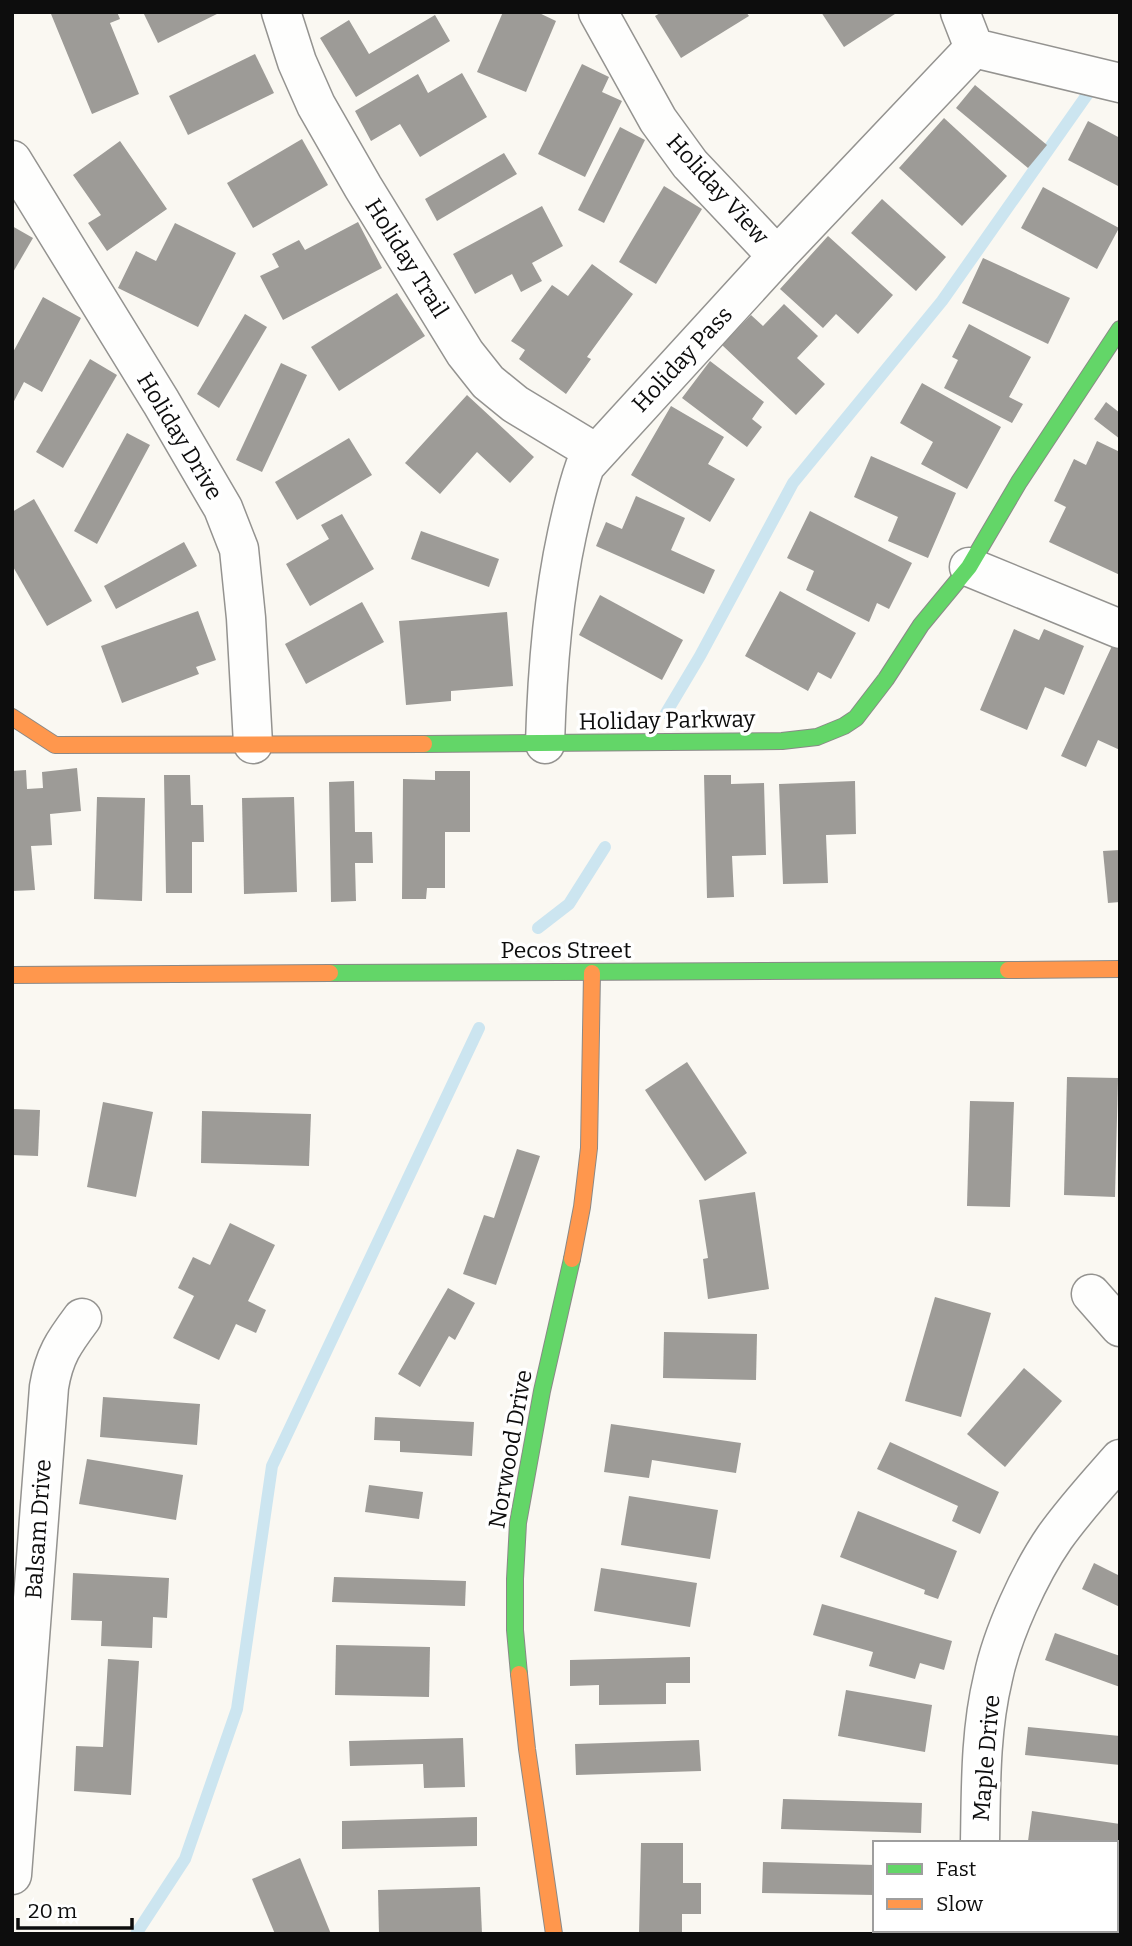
<svg xmlns="http://www.w3.org/2000/svg" width="1132" height="1946" font-family="Bitter,serif">
<rect width="100%" height="100%" fill="#faf8f2"/>
<g fill="none" stroke-linecap="round" stroke-linejoin="round">
<g stroke="#cce5f0" stroke-width="12">
<polyline points="666,713 700,656 793,483 942,301 1089,92"/>
<polyline points="538,928 569,904 605,847"/>
<polyline points="136,1934 185,1859 237,1709 272,1466 479,1028"/>
</g>
</g>
<g fill="#9d9b97">
<polygon points="55,12 117,12 120,19 110,23 139,94 92,114 51,14"/>
<polygon points="143,12 221,12 158,43"/>
<polygon points="503,12 537,12 556,21 526,92 477,72"/>
<polygon points="662,12 746,12 749,16 681,58 655,16"/>
<polygon points="821,12 898,12 844,47"/>
<polygon points="435,15 450,41 356,97 320,38 349,20 369,54"/>
<polygon points="255,54 274,93 188,135 169,96"/>
<polygon points="582,64 609,77 602,92 622,101 585,177 538,154"/>
<polygon points="462,73 487,117 420,157 400,124 371,141 355,111 418,74 428,93"/>
<polygon points="975,85 1047,145 1028,168 956,108"/>
<polygon points="944,118 1007,176 962,226 899,168"/>
<polygon points="1088,121 1120,138 1120,187 1068,160"/>
<polygon points="620,127 645,140 604,223 578,210"/>
<polygon points="302,139 328,185 253,228 227,183"/>
<polygon points="120,141 167,209 107,251 88,223 101,215 73,175"/>
<polygon points="504,153 517,174 437,221 425,199"/>
<polygon points="664,186 702,209 656,284 619,262"/>
<polygon points="1043,187 1119,228 1097,269 1021,228"/>
<polygon points="882,199 946,257 916,291 851,233"/>
<polygon points="542,206 563,246 532,263 542,281 521,292 512,274 475,294 453,254"/>
<polygon points="358,222 382,268 283,320 260,276 279,267 272,254 299,240 305,250"/>
<polygon points="175,223 236,253 198,327 118,288 136,251 156,261"/>
<polygon points="12,226 33,238 12,274"/>
<polygon points="828,236 893,295 858,334 836,314 823,328 780,289"/>
<polygon points="983,258 1070,298 1048,344 962,303"/>
<polygon points="592,264 633,294 587,357 591,359 566,394 519,359 525,350 511,341 552,285 568,296"/>
<polygon points="397,293 425,336 339,391 311,347"/>
<polygon points="43,297 81,318 42,392 24,382 12,405 12,354"/>
<polygon points="784,304 818,336 797,358 825,384 796,415 722,345 751,315 763,326"/>
<polygon points="245,314 267,327 219,408 197,394"/>
<polygon points="969,324 1031,357 1009,397 1023,404 1012,423 944,388 958,360 952,357"/>
<polygon points="90,359 117,375 63,468 36,452"/>
<polygon points="710,361 764,402 752,419 762,427 747,447 682,398"/>
<polygon points="281,363 307,375 262,472 236,460"/>
<polygon points="922,383 1001,427 967,489 921,464 933,442 900,423"/>
<polygon points="467,395 534,457 510,483 477,452 440,494 405,463"/>
<polygon points="1106,402 1120,413 1120,439 1094,419"/>
<polygon points="671,406 724,437 708,464 735,479 710,522 631,475"/>
<polygon points="127,433 150,445 97,544 74,531"/>
<polygon points="349,438 372,475 297,520 275,482"/>
<polygon points="1097,441 1120,452 1120,575 1049,542 1066,507 1054,501 1074,459 1086,465"/>
<polygon points="871,456 956,493 928,558 888,541 898,517 854,497"/>
<polygon points="636,496 685,518 671,550 715,570 704,594 596,546 606,522 622,529"/>
<polygon points="34,499 92,601 47,626 12,565 12,512"/>
<polygon points="810,511 912,563 889,609 877,603 869,622 806,590 814,571 787,558"/>
<polygon points="342,514 374,569 310,606 286,564 329,539 321,525"/>
<polygon points="421,531 499,559 489,587 411,559"/>
<polygon points="184,542 197,566 116,609 104,586"/>
<polygon points="780,591 856,633 831,679 818,672 808,691 745,656"/>
<polygon points="600,595 683,640 662,680 579,635"/>
<polygon points="362,602 384,642 306,684 285,644"/>
<polygon points="198,611 216,660 196,667 199,674 122,703 101,646"/>
<polygon points="507,612 513,686 451,691 451,701 406,705 399,621"/>
<polygon points="1014,629 1039,640 1044,629 1084,646 1064,695 1045,687 1027,730 980,710"/>
<polygon points="1112,646 1120,650 1120,750 1098,740 1086,767 1061,756"/>
<polygon points="77,768 81,811 50,814 52,845 31,846 35,890 12,891 12,771 26,770 27,789 43,788 42,772"/>
<polygon points="435,771 470,771 470,832 445,832 445,888 427,888 426,899 402,899 403,779 435,780"/>
<polygon points="164,775 190,775 191,805 203,805 204,842 192,842 192,893 166,893"/>
<polygon points="704,775 731,775 731,784 764,783 766,855 732,856 734,897 707,898"/>
<polygon points="354,781 355,832 372,832 373,863 355,863 356,901 331,902 329,782"/>
<polygon points="855,781 856,834 826,835 828,883 783,884 779,784"/>
<polygon points="97,797 145,798 142,901 94,899"/>
<polygon points="294,797 297,892 244,894 242,798"/>
<polygon points="1120,850 1120,902 1108,903 1103,851"/>
<polygon points="687,1062 747,1153 705,1181 645,1090"/>
<polygon points="1067,1077 1118,1078 1115,1197 1064,1195"/>
<polygon points="970,1101 1014,1102 1010,1207 967,1206"/>
<polygon points="103,1102 153,1112 136,1197 87,1187"/>
<polygon points="12,1109 40,1110 38,1156 12,1155"/>
<polygon points="202,1111 311,1114 309,1166 201,1163"/>
<polygon points="517,1149 540,1156 496,1285 463,1274 484,1215 494,1218"/>
<polygon points="755,1192 769,1289 708,1299 703,1259 708,1258 699,1200"/>
<polygon points="230,1223 275,1245 248,1301 266,1310 256,1333 236,1324 219,1360 173,1338 194,1296 178,1288 193,1257 210,1265"/>
<polygon points="448,1288 475,1303 455,1340 449,1336 420,1387 398,1374"/>
<polygon points="935,1297 991,1313 961,1417 905,1401"/>
<polygon points="664,1332 757,1334 756,1380 663,1378"/>
<polygon points="1024,1368 1062,1401 1005,1467 967,1434"/>
<polygon points="103,1397 200,1404 197,1445 100,1437"/>
<polygon points="375,1417 474,1422 472,1456 400,1452 400,1441 374,1440"/>
<polygon points="611,1424 741,1443 736,1473 652,1460 649,1478 604,1472"/>
<polygon points="890,1442 999,1492 980,1534 952,1521 958,1506 877,1469"/>
<polygon points="87,1459 183,1475 176,1520 79,1504"/>
<polygon points="369,1485 423,1492 419,1519 365,1512"/>
<polygon points="629,1496 718,1510 710,1559 621,1545"/>
<polygon points="858,1511 957,1551 938,1599 924,1594 925,1590 840,1557"/>
<polygon points="1094,1563 1120,1576 1120,1607 1082,1589"/>
<polygon points="601,1568 697,1583 690,1627 594,1611"/>
<polygon points="73,1573 169,1578 167,1618 153,1617 152,1648 101,1646 102,1621 71,1620"/>
<polygon points="334,1577 466,1581 465,1606 332,1602"/>
<polygon points="822,1604 952,1641 944,1670 920,1663 915,1679 869,1666 873,1652 813,1635"/>
<polygon points="1055,1633 1120,1656 1120,1687 1045,1660"/>
<polygon points="336,1645 430,1647 429,1697 335,1695"/>
<polygon points="690,1657 690,1683 666,1683 666,1704 599,1705 599,1685 570,1686 570,1660"/>
<polygon points="108,1659 139,1661 131,1795 74,1791 76,1746 103,1747"/>
<polygon points="846,1690 932,1705 925,1752 838,1736"/>
<polygon points="1028,1727 1120,1736 1120,1765 1025,1755"/>
<polygon points="463,1738 465,1787 424,1788 423,1764 350,1766 349,1741"/>
<polygon points="699,1740 701,1771 576,1775 575,1744"/>
<polygon points="783,1799 922,1803 921,1833 781,1829"/>
<polygon points="1032,1811 1120,1824 1120,1853 1116,1853 1116,1843 1043,1843 1028,1841"/>
<polygon points="477,1817 477,1846 342,1849 342,1821"/>
<polygon points="641,1843 683,1843 683,1883 701,1883 701,1914 682,1914 682,1934 639,1934"/>
<polygon points="300,1858 331,1934 275,1934 252,1879"/>
<polygon points="763,1862 875,1865 875,1895 762,1893"/>
<rect x="1116" y="1886" width="4" height="27"/>
<polygon points="480,1887 482,1934 379,1934 378,1890"/>
</g>
<g fill="none" stroke-linecap="round" stroke-linejoin="round">
<g stroke="#949390" stroke-width="41">
<g id="street">
<polyline points="281,12 297,62 316,105 363,187 465,353 488,382 515,404 596,453"/>
<polyline points="598,12 658,120 690,164 777,256"/>
<polyline points="960,12 974,48 1120,83"/>
<polyline points="12,160 161,402 223,508 239,549 246,618 253,744"/>
<polyline points="969,567 1120,629"/>
<path d="M545,744C547,673 552,603 567,534C572,511 577,488 585,466L777,256L974,48"/>
<polyline points="1091,1294 1120,1327"/>
<path d="M980,1843C981,1788 980,1732 993,1678C1002,1634 1030,1573 1055,1537C1075,1509 1098,1484 1120,1459"/>
<path d="M12,1875L49,1387C54,1356 64,1342 82,1318"/>
<polyline points="978,1934 978,1930"/>
</g>
</g>
<g stroke="#8a8987" stroke-width="18">
<g id="fast">
<polyline points="424,744 782,741 817,737 844,726 856,718 886,679 921,625 969,567 1019,482 1120,329"/>
<polyline points="330,973 1008,970"/>
<polyline points="519,1674 515,1630 515,1579 518,1523 542,1391 572,1259"/>
</g>
</g>
<g stroke="#8a8987" stroke-width="18">
<g id="slow">
<polyline points="12,717 55,745 424,744"/>
<polyline points="1008,970 1120,969"/>
<polyline points="12,975 330,973"/>
<polyline points="572,1259 582,1207 589,1148 592,973"/>
<polyline points="519,1674 527,1749 554,1934"/>
</g>
</g>
<use href="#street" stroke="#fefefd" stroke-width="38"/>
<use href="#fast" stroke="#63d668" stroke-width="16"/>
<use href="#slow" stroke="#ff974d" stroke-width="16"/>
</g>
<g text-anchor="middle" stroke-width="7" stroke-linejoin="round" paint-order="stroke">
<g font-size="23" fill="#0d0d0d" stroke="#fff">
<text transform="translate(718 189) rotate(48)" y="8">Holiday View</text>
<text transform="translate(407 258) rotate(58)" y="8">Holiday Trail</text>
<text transform="translate(682 359) rotate(-47)" y="8">Holiday Pass</text>
<text transform="translate(180 436) rotate(59)" y="8">Holiday Drive</text>
<text transform="translate(667 720) rotate(-1)" y="8">Holiday Parkway</text>
<text x="566" y="958">Pecos Street</text>
<text transform="translate(510 1449) rotate(-80)" y="8">Norwood Drive</text>
<text transform="translate(38 1529) rotate(-86)" y="8">Balsam Drive</text>
<text transform="translate(986 1758) rotate(-85)" y="8">Maple Drive</text>
</g>
</g>
<rect width="1132" height="1946" fill="none" stroke="#0d0d0d" stroke-width="28"/>
<rect x="873" y="1841" width="245" height="91" fill="#ffffff" stroke="#9e9e9e" stroke-width="2"/>
<rect x="887" y="1864" width="35" height="10" fill="#63d668" stroke="#9e9e9e" stroke-width="2"/>
<text x="936" y="1876" font-size="21" fill="#0d0d0d">Fast</text>
<rect x="887" y="1899" width="35" height="10" fill="#ff974d" stroke="#9e9e9e" stroke-width="2"/>
<text x="936" y="1911" font-size="21" fill="#0d0d0d">Slow</text>
<path d="M18 1918v10h114v-10" fill="none" stroke="#0d0d0d" stroke-width="3.5"/>
<text x="28" y="1918" font-size="21" fill="#0d0d0d" stroke="#ffffff" stroke-width="5" paint-order="stroke">20 m</text>
</svg>
